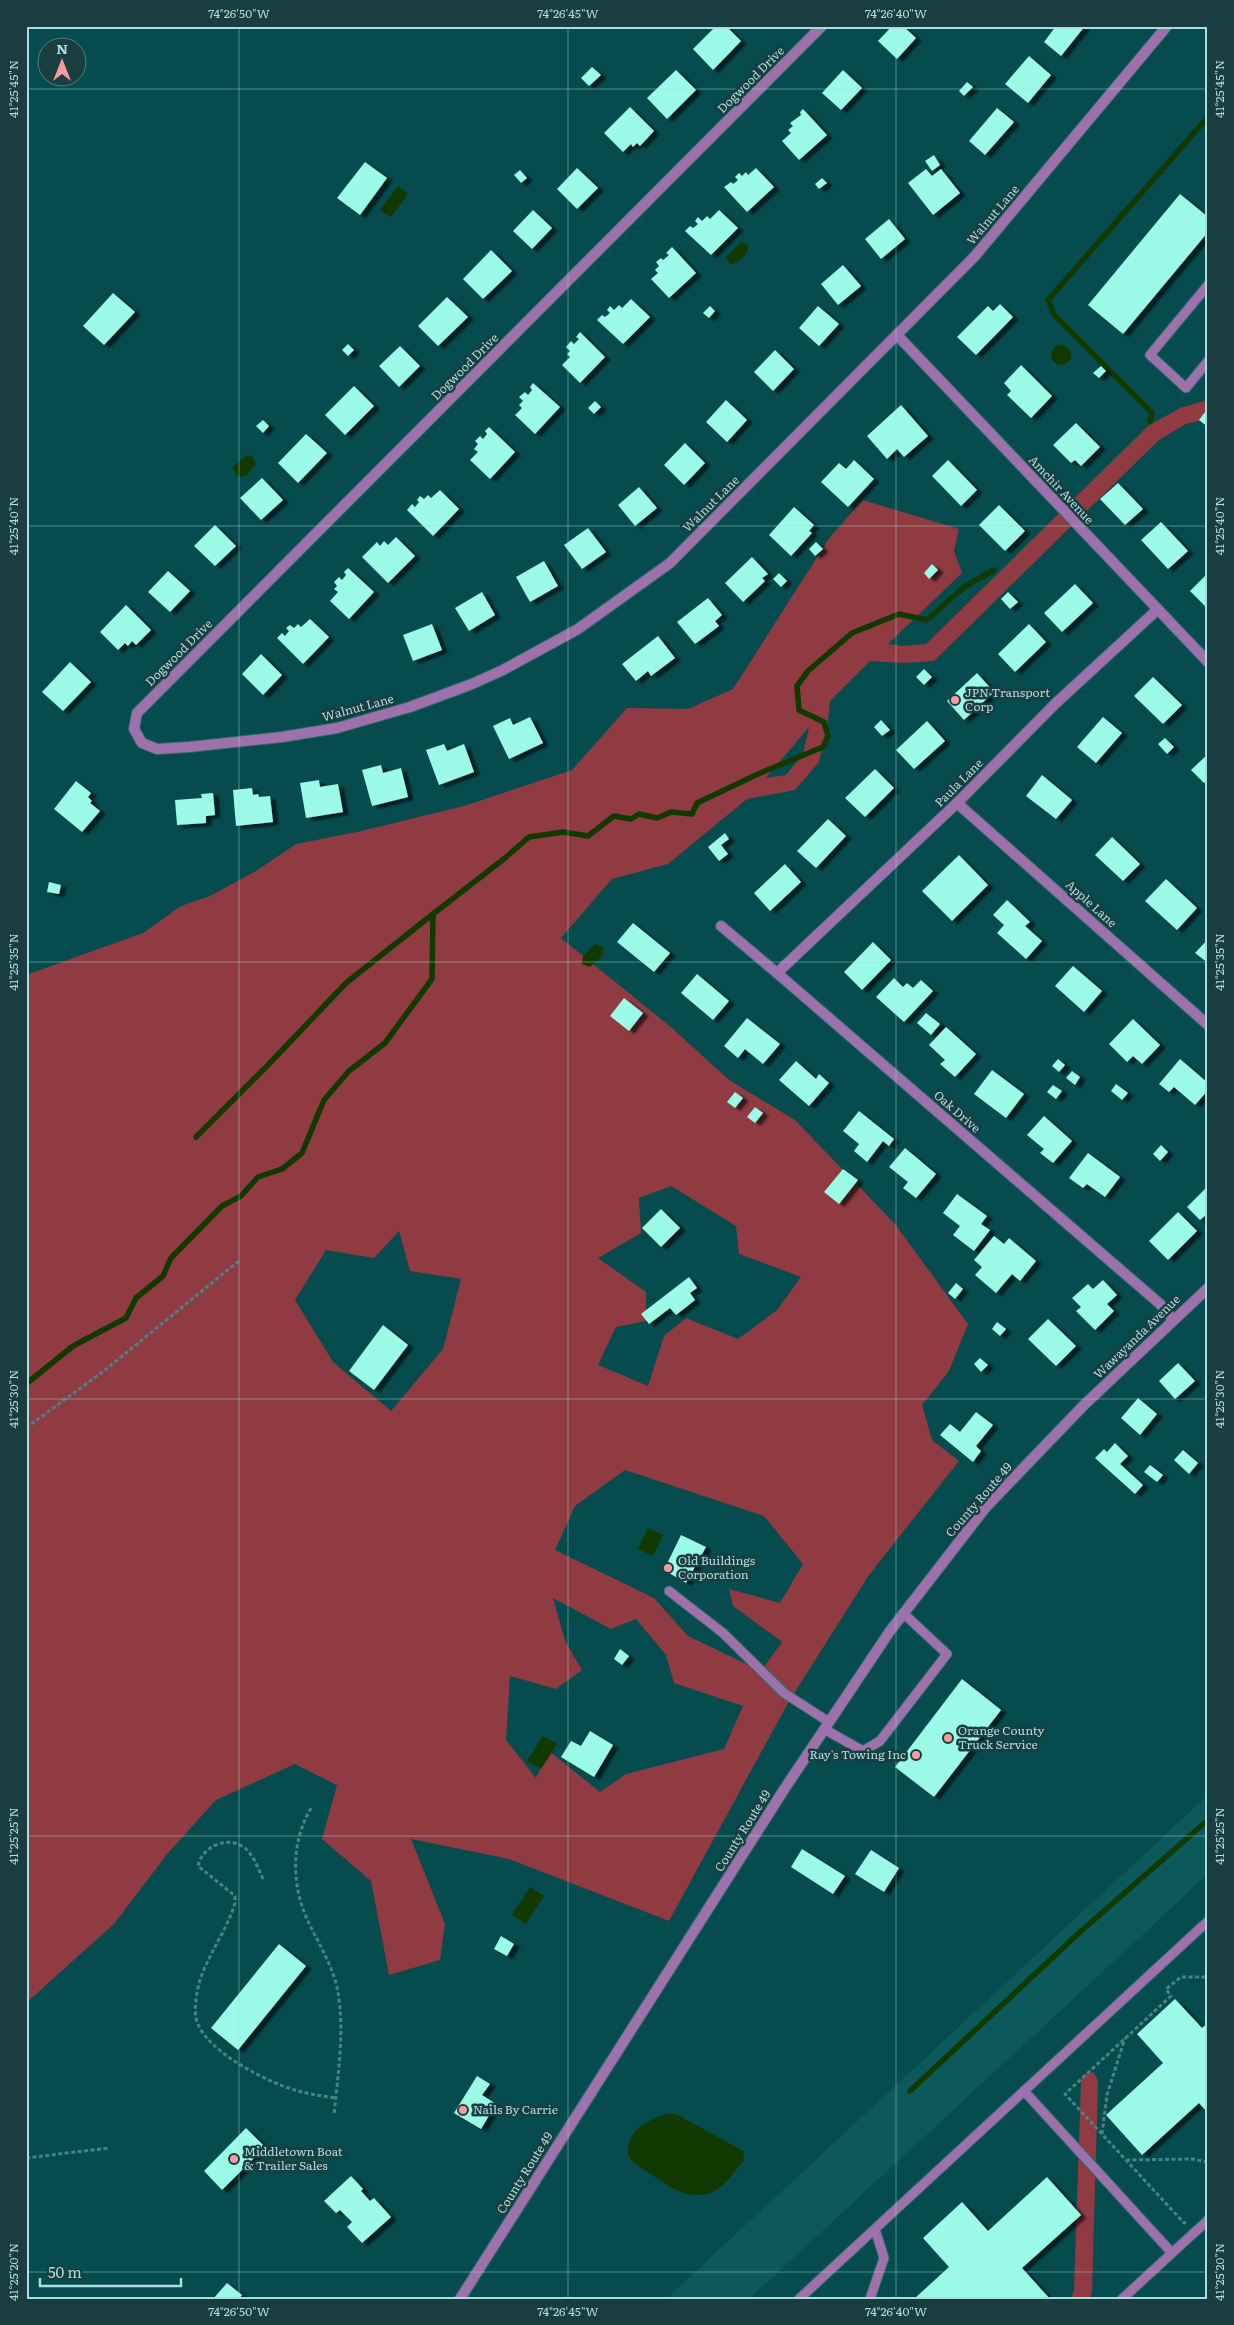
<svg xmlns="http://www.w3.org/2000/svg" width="1234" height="2325" font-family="Literata,serif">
<defs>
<filter id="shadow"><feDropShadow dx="5.5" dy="3" stdDeviation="1" flood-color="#0009"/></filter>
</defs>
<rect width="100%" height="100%" fill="#064b4d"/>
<polygon fill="#0b595b" points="1208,1795 1208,1873 1150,1928 749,2299 666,2299"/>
<g fill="#8f3b41" fill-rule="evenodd">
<path d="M1204,401L1208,402V427L1202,420L1186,424L1159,440L934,661L903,663L870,661L830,701L828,721L819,762L795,790L747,799L668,864L612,879L561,938L672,1028L729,1080L795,1120L895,1224L968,1324L949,1371L922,1405L932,1440L959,1461L869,1575L788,1703L669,1921L509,1859L411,1839L445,1924L440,1960L389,1975L371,1881L322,1839L337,1785L295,1764L216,1800L168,1853L114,1924L26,2003V975L143,933L181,906L210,896L256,871L296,844L357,832L464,806L572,770L627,708L688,709L733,689L830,537L863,500L959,529L954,551L962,573L888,644L903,646L926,644L1148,426L1180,408ZM809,727L803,754L786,775L766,778ZM671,1186L736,1226L739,1254L801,1277L777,1310L738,1339L686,1318L664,1336L648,1386L598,1365L616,1327L646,1321V1292L598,1258L641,1233L639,1198ZM399,1231L410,1271L461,1279L443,1349L391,1411L333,1362L295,1300L326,1250L374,1258ZM625,1470L764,1516L803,1564L780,1603L729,1589L733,1606L782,1642L761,1671L688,1636L654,1598L555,1550L575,1506ZM553,1598L611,1629L636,1619L666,1655L674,1683L743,1706L724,1749L626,1774L600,1792L549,1751L536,1778L506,1740L510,1676L556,1689L582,1670L565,1641Z"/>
<polygon points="1090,2072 1094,2073 1098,2081 1092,2293 1089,2299 1071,2299 1074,2290 1081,2080 1082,2076"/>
</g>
<g fill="#113900">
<polygon points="398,186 408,194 391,217 380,210"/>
<path d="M741,242L748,245C749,254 738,265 730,264L726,257Z"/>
<circle cx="1061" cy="355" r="10"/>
<polygon points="247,455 252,456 256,464 247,475 238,477 233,469 235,465"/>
<polygon points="595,944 603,947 603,955 590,967 582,964 583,956"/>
<polygon points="648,1528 663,1535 653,1556 638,1549"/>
<polygon points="543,1736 557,1744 541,1769 527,1761"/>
<polygon points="530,1887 544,1896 526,1924 512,1915"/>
<path d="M667,2114H676L743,2151L744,2160C734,2172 723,2190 707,2194C686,2199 667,2186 651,2174C645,2170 637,2166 632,2161C628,2157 628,2153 628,2147C631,2127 650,2120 667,2114Z"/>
</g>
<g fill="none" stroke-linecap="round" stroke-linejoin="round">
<g stroke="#113900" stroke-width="5.5">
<polyline points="1150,421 1152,413 1054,315 1048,300 1208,117"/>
<polyline points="196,1137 268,1065 346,983 433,914"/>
<polyline points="26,1384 73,1346 126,1318 136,1298 163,1276 171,1258 222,1206 241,1196 258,1177 282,1169 302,1153 324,1100 349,1071 385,1043 432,979 433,914 505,858 529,837 563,832 588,836 614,816 631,819 639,814 657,818 671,812 692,814 697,803 758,774 823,747 828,736 824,722 799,710 797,686 808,671 852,633 899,614 927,620 964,587 994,570"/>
<polyline points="910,2091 1080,1932 1208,1820"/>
</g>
</g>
<g fill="#9bfbe6" filter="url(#shadow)">
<polygon points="716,26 726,26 741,41 713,70 693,49"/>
<polygon points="892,26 903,26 916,38 897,59 878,41"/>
<polygon points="1056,26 1085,26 1061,56 1044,42"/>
<polygon points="1029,56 1051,75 1028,103 1005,84"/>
<polygon points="592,67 601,75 589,86 581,78"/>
<polygon points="676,70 696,90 667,119 647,98"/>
<polygon points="843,70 862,88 841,110 822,93"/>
<polygon points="967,82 973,87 964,96 959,91"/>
<polygon points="630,107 654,131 640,146 637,143 633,147 631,144 623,152 604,133"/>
<polygon points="997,108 1014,122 985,155 969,141"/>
<polygon points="803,109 827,135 799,160 782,141 791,133 788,130 793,126 790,123 801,115 800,112"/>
<polygon points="934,155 940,165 932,171 925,161"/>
<polygon points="365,162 387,178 360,215 337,198"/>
<polygon points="577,168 598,188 577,209 557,189"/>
<polygon points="756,168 774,187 747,212 724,187 731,182 733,184 738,180 735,177 739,173 742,176 746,172 748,175"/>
<polygon points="926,169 932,176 941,169 960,193 933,215 908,183"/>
<polygon points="520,170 527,178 521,183 514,175"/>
<polygon points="822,178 827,183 819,189 815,184"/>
<polygon points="1180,194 1208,217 1208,232 1123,334 1088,305"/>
<polygon points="533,210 552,228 532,249 513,231"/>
<polygon points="719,210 738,228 711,255 685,231 690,226 693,228 698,224 695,221 698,217 702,221 707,216 710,219"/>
<polygon points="889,219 905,239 881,259 865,239"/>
<polygon points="672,247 696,273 669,298 651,279 658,273 655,270 659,266 656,262 661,258 663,260 669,255 666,253"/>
<polygon points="491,250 512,271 483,299 463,279"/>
<polygon points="843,265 861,286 838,305 821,284"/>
<polygon points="113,293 135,312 104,345 83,326"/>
<polygon points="447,297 468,317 438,346 418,326"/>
<polygon points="631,299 650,317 623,344 597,320 602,315 605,317 610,313 607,310 610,306 614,310 619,305 622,308"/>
<polygon points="1000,304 1013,317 976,355 957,337 988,306 993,311"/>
<polygon points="710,306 715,311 709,318 703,313"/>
<polygon points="818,306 839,324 819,346 799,328"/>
<polygon points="580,332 605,357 580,383 562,365 570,357 567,354 570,351 566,347 571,341 574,344 579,339 576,337"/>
<polygon points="348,344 354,350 348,356 342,350"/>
<polygon points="400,346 420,366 399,387 379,366"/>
<polygon points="775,350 794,369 773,391 754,372"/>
<polygon points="1021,365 1052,396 1031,418 1007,395 1011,391 1004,383"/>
<polygon points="1101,366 1106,371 1099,378 1093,373"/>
<polygon points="533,383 560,407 535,434 515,415 522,408 519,405 523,401 519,397 525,392 528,395 532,390 530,387"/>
<polygon points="354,386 374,406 345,435 325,415"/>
<polygon points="726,400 747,420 727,442 706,422"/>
<polygon points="595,401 601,407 594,414 588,408"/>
<polygon points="901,405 928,436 904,457 897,449 887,459 867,436"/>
<polygon points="1208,408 1208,427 1199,420"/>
<polygon points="263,420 269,426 263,433 256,426"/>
<polygon points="1076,423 1100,447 1081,466 1075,460 1071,463 1053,445"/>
<polygon points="489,427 515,452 490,479 470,460 478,452 474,449 478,444 475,441 480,436 483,439 487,434 485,431"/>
<polygon points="306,434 327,453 298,483 278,463"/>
<polygon points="685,443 705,463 684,485 664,465"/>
<polygon points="854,460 874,479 848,507 821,482 839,463 846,469"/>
<polygon points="948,460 977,490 961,506 932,476"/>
<polygon points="262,478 283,500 261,520 240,498"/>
<polygon points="1118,483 1143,509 1125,525 1100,499"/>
<polygon points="639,487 657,508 635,526 618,505"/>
<polygon points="440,490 459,509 433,536 407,510 412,504 415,507 419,502 417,500 420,496 424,499 428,495 431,498"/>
<polygon points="999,505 1025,531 1005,551 979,525"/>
<polygon points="794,507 814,525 809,531 812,533 791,556 769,535"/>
<polygon points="1161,522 1188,551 1168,569 1141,540"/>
<polygon points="215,525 236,546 215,566 194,546"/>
<polygon points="588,528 606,552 582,569 564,545"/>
<polygon points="396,537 415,556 388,583 362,557 377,542 380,546 384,541 388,545"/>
<polygon points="816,542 823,549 815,556 809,549"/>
<polygon points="752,557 768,574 762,578 765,581 743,602 725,583"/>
<polygon points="544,561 558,586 530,602 516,577"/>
<polygon points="932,564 938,570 929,579 924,573"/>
<polygon points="348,568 374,592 349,619 330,601 338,592 334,589 337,586 334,582 339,577 342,580 346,575 344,572"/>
<polygon points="168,571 190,591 170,612 148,592"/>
<polygon points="779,573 787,581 781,587 773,579"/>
<polygon points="1208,573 1208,609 1190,591"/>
<polygon points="1075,584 1093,603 1062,632 1044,613"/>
<polygon points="482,592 495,615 469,631 455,608"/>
<polygon points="1008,592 1018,602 1010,609 1001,599"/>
<polygon points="708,598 722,615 715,621 719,626 695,644 677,622"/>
<polygon points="126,605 151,630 136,645 132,641 128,646 125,643 118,650 100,632"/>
<polygon points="310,619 329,637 303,664 277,638 282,633 285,636 289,631 286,628 290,625 294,628 298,624 301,627"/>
<polygon points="432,624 442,650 413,661 403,635"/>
<polygon points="1029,624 1046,642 1015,672 998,654"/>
<polygon points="658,636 675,658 651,676 648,671 636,681 622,664"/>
<polygon points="261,654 282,675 263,695 242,674"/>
<polygon points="70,662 91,682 63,711 42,692"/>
<polygon points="924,669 932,677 924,685 916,677"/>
<polygon points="977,673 994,692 964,720 947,701"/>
<polygon points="1153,677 1182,705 1163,724 1134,696"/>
<polygon points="530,717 543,743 509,759 493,726 510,718 513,725"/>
<polygon points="1103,717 1122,733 1096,763 1077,747"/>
<polygon points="881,720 890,730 882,736 874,727"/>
<polygon points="927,721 945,741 914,769 896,750"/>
<polygon points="1165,738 1174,747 1167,754 1158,744"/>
<polygon points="444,744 447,751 464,744 474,772 439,785 426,750"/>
<polygon points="1208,754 1208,780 1204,783 1191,770"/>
<polygon points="381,765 383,773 401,768 408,797 372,806 362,770"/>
<polygon points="875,769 894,788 865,817 845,798"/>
<polygon points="1042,775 1072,800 1056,819 1026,796"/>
<polygon points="319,780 320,787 338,784 343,812 306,818 300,783"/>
<polygon points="76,781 91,793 88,797 92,801 90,803 100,811 82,832 54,809"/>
<polygon points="252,788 253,795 258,794 259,797 270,796 273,822 236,826 233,790"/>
<polygon points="213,793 215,815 206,816 206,823 177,825 175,800 202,798 201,794"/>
<polygon points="828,819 846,836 816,868 797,851"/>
<polygon points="725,833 729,839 721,845 728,854 719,861 708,847"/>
<polygon points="1112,837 1140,864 1123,881 1095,855"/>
<polygon points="959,855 988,885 952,921 922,891"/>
<polygon points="785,864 801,882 770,911 754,893"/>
<polygon points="1166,879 1197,908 1177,930 1145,901"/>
<polygon points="49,882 61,885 59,894 47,892"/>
<polygon points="1007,900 1030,922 1025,926 1042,941 1026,959 997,933 1004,925 993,915"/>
<polygon points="633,923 670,953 654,972 617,942"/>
<polygon points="1208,939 1208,963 1195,953"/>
<polygon points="873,942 891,960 862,990 844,972"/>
<polygon points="1073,966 1102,991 1084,1012 1055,986"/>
<polygon points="697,974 729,1001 713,1020 681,993"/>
<polygon points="894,978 903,987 907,983 913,988 921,980 933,991 904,1022 876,997"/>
<polygon points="624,998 643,1013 629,1031 610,1016"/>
<polygon points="926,1013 940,1024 931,1035 917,1023"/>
<polygon points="747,1018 780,1044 763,1064 745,1049 738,1058 724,1046"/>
<polygon points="1133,1019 1160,1045 1142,1064 1133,1056 1127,1062 1109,1044"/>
<polygon points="946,1027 976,1054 955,1077 940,1064 945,1060 929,1045"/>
<polygon points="1058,1059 1065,1065 1059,1072 1052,1066"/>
<polygon points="1180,1059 1208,1083 1208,1090 1195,1105 1174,1087 1169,1092 1159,1084"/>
<polygon points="796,1061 816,1079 819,1074 829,1083 809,1106 779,1080"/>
<polygon points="992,1070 1024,1094 1006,1118 974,1094"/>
<polygon points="1072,1071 1080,1077 1075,1085 1066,1078"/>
<polygon points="1116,1084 1128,1093 1122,1100 1111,1091"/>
<polygon points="1053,1085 1062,1091 1056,1099 1047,1092"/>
<polygon points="735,1092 743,1098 735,1108 727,1102"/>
<polygon points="755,1107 763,1113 755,1123 747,1117"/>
<polygon points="859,1111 894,1139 889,1146 883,1141 867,1162 854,1151 859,1144 843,1131"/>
<polygon points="1044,1116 1072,1141 1053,1163 1040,1153 1044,1149 1027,1135"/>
<polygon points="1161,1145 1168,1152 1160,1161 1153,1154"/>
<polygon points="905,1148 936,1174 916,1198 903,1188 908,1182 889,1167"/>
<polygon points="1088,1153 1120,1177 1105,1197 1087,1184 1083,1188 1069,1178"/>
<polygon points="843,1169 858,1180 839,1204 824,1192"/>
<polygon points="1208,1186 1208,1216 1206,1215 1200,1220 1187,1207"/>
<polygon points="957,1194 987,1216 981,1224 990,1230 974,1251 953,1235 960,1226 943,1213"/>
<polygon points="661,1209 680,1228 661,1247 642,1228"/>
<polygon points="1178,1212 1197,1231 1168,1260 1149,1241"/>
<polygon points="994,1236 1004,1244 1009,1238 1036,1261 1020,1281 1012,1274 996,1293 975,1275 982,1267 974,1260"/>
<polygon points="689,1277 697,1288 690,1293 695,1300 676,1315 670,1308 649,1324 641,1314"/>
<polygon points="1103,1280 1117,1295 1107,1304 1114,1311 1095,1330 1076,1311 1081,1307 1072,1298 1088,1284 1093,1289"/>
<polygon points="956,1283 963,1289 955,1299 948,1293"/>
<polygon points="1048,1319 1076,1346 1056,1366 1028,1339"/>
<polygon points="997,1322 1006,1329 1000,1336 992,1329"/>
<polygon points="383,1325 408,1345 374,1390 349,1371"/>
<polygon points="980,1358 988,1365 981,1372 974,1364"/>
<polygon points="1178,1363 1195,1381 1175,1399 1159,1381"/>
<polygon points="1138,1398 1157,1414 1140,1435 1121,1418"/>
<polygon points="976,1412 993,1425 976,1446 981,1451 973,1462 940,1435 950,1424 960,1432"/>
<polygon points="1115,1443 1128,1456 1120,1464 1143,1485 1135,1494 1095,1458 1104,1449 1107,1452"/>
<polygon points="1183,1450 1198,1463 1189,1474 1174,1460"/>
<polygon points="1150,1465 1163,1475 1157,1482 1144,1472"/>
<polygon points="681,1535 706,1547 686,1583 664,1570"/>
<polygon points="620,1649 629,1656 622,1665 614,1659"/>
<polygon points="962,1679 1001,1710 934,1797 895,1767"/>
<polygon points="590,1731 613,1745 594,1777 561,1757 571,1741 581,1746"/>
<polygon points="802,1849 845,1876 833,1894 791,1867"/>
<polygon points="871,1850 899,1868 884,1892 855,1874"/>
<polygon points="501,1936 514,1944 507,1956 494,1949"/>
<polygon points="279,1944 306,1966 238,2050 211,2028"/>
<polygon points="1175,1999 1202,2028 1208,2023 1208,2113 1199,2103 1142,2155 1106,2115 1163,2063 1137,2034"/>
<polygon points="477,2076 490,2084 482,2095 496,2104 481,2129 454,2113"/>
<polygon points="246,2128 265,2147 222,2190 204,2171"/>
<polygon points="351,2176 363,2189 361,2191 370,2201 374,2198 391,2217 362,2243 347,2227 352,2222 340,2210 336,2213 324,2201"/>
<polygon points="1047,2177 1081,2215 1022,2268 1050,2299 914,2299 949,2267 923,2238 962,2202 988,2231"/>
<polygon points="227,2283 242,2295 239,2299 213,2299"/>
</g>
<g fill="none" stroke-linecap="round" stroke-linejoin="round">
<g stroke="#2a6b6d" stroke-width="11">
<g id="service">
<polyline points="1208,285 1150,355 1186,388 1208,361"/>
<polyline points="669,1591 723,1633 784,1693 829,1722"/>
<polyline points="824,1729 863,1751 880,1741 947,1654 903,1613"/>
<polyline points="1024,2091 1172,2253"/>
<polyline points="799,2299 1208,1921"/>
<polyline points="870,2299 884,2258 875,2229"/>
<polyline points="1122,2299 1208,2220"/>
</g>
</g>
<g stroke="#2a6b6d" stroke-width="12">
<g id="minor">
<polyline points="822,26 137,713 134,729 142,743 157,749 189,747 282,737 337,728 410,707 472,684 503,670 578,629 670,563 975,256 1167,26"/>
<polyline points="897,335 1208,662"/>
<polyline points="957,803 1208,1025"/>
<polyline points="721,926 777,973 1160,1304 1173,1320"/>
<polyline points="777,973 957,803 1055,704 1157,610"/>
</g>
</g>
<g stroke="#2a6b6d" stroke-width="12">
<polyline id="tertiary" points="460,2299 785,1788 890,1631 986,1507 1084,1405 1208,1288"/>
</g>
<g stroke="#468486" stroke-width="3" stroke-dasharray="4 2.5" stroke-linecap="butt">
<polyline points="26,1428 105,1370 240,1260"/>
<path d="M311,1808C291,1842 291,1885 308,1921C317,1941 330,1961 336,1983C346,2025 338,2072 334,2115"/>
<path d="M263,1879C258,1868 254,1856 245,1848C228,1835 202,1846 198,1866L235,1896V1903C227,1930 209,1953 200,1980C197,1991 194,2006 196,2018C202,2049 266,2082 295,2090C308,2094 322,2096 336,2098"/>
<polyline points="1102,2134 1107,2095 1125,2038"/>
<polyline points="26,2158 109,2148"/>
<polyline points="1126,2160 1192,2159 1208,2162"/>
<polyline points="1186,2222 1184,2223 1065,2094 1171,1996 1166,1989 1181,1977 1208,1977"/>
</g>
<use href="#service" stroke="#9e71ac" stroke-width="9"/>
<use href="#minor" stroke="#9e71ac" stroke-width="10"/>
<use href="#tertiary" stroke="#9e71ac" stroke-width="10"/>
</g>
<path fill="none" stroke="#abddde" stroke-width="1" stroke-opacity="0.45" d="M239,26V2299M568,26V2299M896,26V2299M26,89H1208M26,526H1208M26,962H1208M26,1399H1208M26,1836H1208M26,2272H1208"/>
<g fill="#f59b9d" stroke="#1a3e3f" stroke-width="2">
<circle cx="955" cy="700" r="5"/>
<circle cx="668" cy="1568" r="5"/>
<circle cx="948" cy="1738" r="5"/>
<circle cx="916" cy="1755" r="5"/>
<circle cx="463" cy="2110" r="5"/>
<circle cx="234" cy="2159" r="5"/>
</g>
<g text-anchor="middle" stroke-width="5" stroke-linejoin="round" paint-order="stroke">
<g font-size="12" fill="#abddde" stroke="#1a3e3f">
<text transform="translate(751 80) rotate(-45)" y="4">Dogwood Drive</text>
<text transform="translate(993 215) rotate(-50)" y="4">Walnut Lane</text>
<text transform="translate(465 367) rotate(-45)" y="4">Dogwood Drive</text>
<text transform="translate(1061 490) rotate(47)" y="4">Amchir Avenue</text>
<text transform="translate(711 504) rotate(-45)" y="4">Walnut Lane</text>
<text transform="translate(179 653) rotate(-45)" y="4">Dogwood Drive</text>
<text transform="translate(358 708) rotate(-15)" y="4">Walnut Lane</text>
<text transform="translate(959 783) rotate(-45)" y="4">Paula Lane</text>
<text transform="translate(1091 904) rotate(42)" y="4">Apple Lane</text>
<text transform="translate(957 1112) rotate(41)" y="4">Oak Drive</text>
<text transform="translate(1137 1337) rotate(-44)" y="4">Wawayanda Avenue</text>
<text transform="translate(979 1500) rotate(-49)" y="4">County Route 49</text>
<text transform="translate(743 1831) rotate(-58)" y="4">County Route 49</text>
<text transform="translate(525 2173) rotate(-58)" y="4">County Route 49</text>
</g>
<g font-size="12" fill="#abddde" stroke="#1a3e3f" text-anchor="start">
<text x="965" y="697">JPN Transport<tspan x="965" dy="14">Corp</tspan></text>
<text x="678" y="1565">Old Buildings<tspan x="678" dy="14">Corporation</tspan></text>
<text x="958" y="1735">Orange County<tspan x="958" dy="14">Truck Service</tspan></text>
<text x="906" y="1759" text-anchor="end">Ray's Towing Inc</text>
<text x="473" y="2114">Nails By Carrie</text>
<text x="244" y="2156">Middletown Boat<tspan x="244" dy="14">&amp; Trailer Sales</tspan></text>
</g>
</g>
<rect width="1234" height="2325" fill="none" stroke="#1a3e3f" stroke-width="55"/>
<g transform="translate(62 62)"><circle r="24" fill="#1a3e3f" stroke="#547e7f"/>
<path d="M0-4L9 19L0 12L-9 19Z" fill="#f59b9d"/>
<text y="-8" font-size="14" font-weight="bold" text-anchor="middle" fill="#abddde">N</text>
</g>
<path d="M40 2278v8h141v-8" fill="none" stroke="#abddde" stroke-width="2.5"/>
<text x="48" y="2278" font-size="15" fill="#abddde" stroke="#1a3e3f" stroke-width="4" paint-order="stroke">50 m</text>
<rect x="28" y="28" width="1178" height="2270" fill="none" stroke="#abddde" stroke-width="2"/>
<g font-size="12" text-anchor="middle" fill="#abddde">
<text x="239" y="18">74°26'50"W</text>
<text x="568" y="18">74°26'45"W</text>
<text x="896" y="18">74°26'40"W</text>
<text transform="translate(14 89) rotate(-90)" y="4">41°25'45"N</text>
<text transform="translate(1220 89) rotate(-90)" y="4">41°25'45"N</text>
<text transform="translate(14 526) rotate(-90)" y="4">41°25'40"N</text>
<text transform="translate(1220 526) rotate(-90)" y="4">41°25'40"N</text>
<text transform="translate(14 962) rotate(-90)" y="4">41°25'35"N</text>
<text transform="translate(1220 962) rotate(-90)" y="4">41°25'35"N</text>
<text transform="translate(14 1399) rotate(-90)" y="4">41°25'30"N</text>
<text transform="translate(1220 1399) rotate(-90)" y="4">41°25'30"N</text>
<text transform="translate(14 1836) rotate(-90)" y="4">41°25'25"N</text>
<text transform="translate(1220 1836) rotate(-90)" y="4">41°25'25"N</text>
<text transform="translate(14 2272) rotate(-90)" y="4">41°25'20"N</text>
<text transform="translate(1220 2272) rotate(-90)" y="4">41°25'20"N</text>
<text x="239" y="2316">74°26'50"W</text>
<text x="568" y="2316">74°26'45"W</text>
<text x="896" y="2316">74°26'40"W</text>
</g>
</svg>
